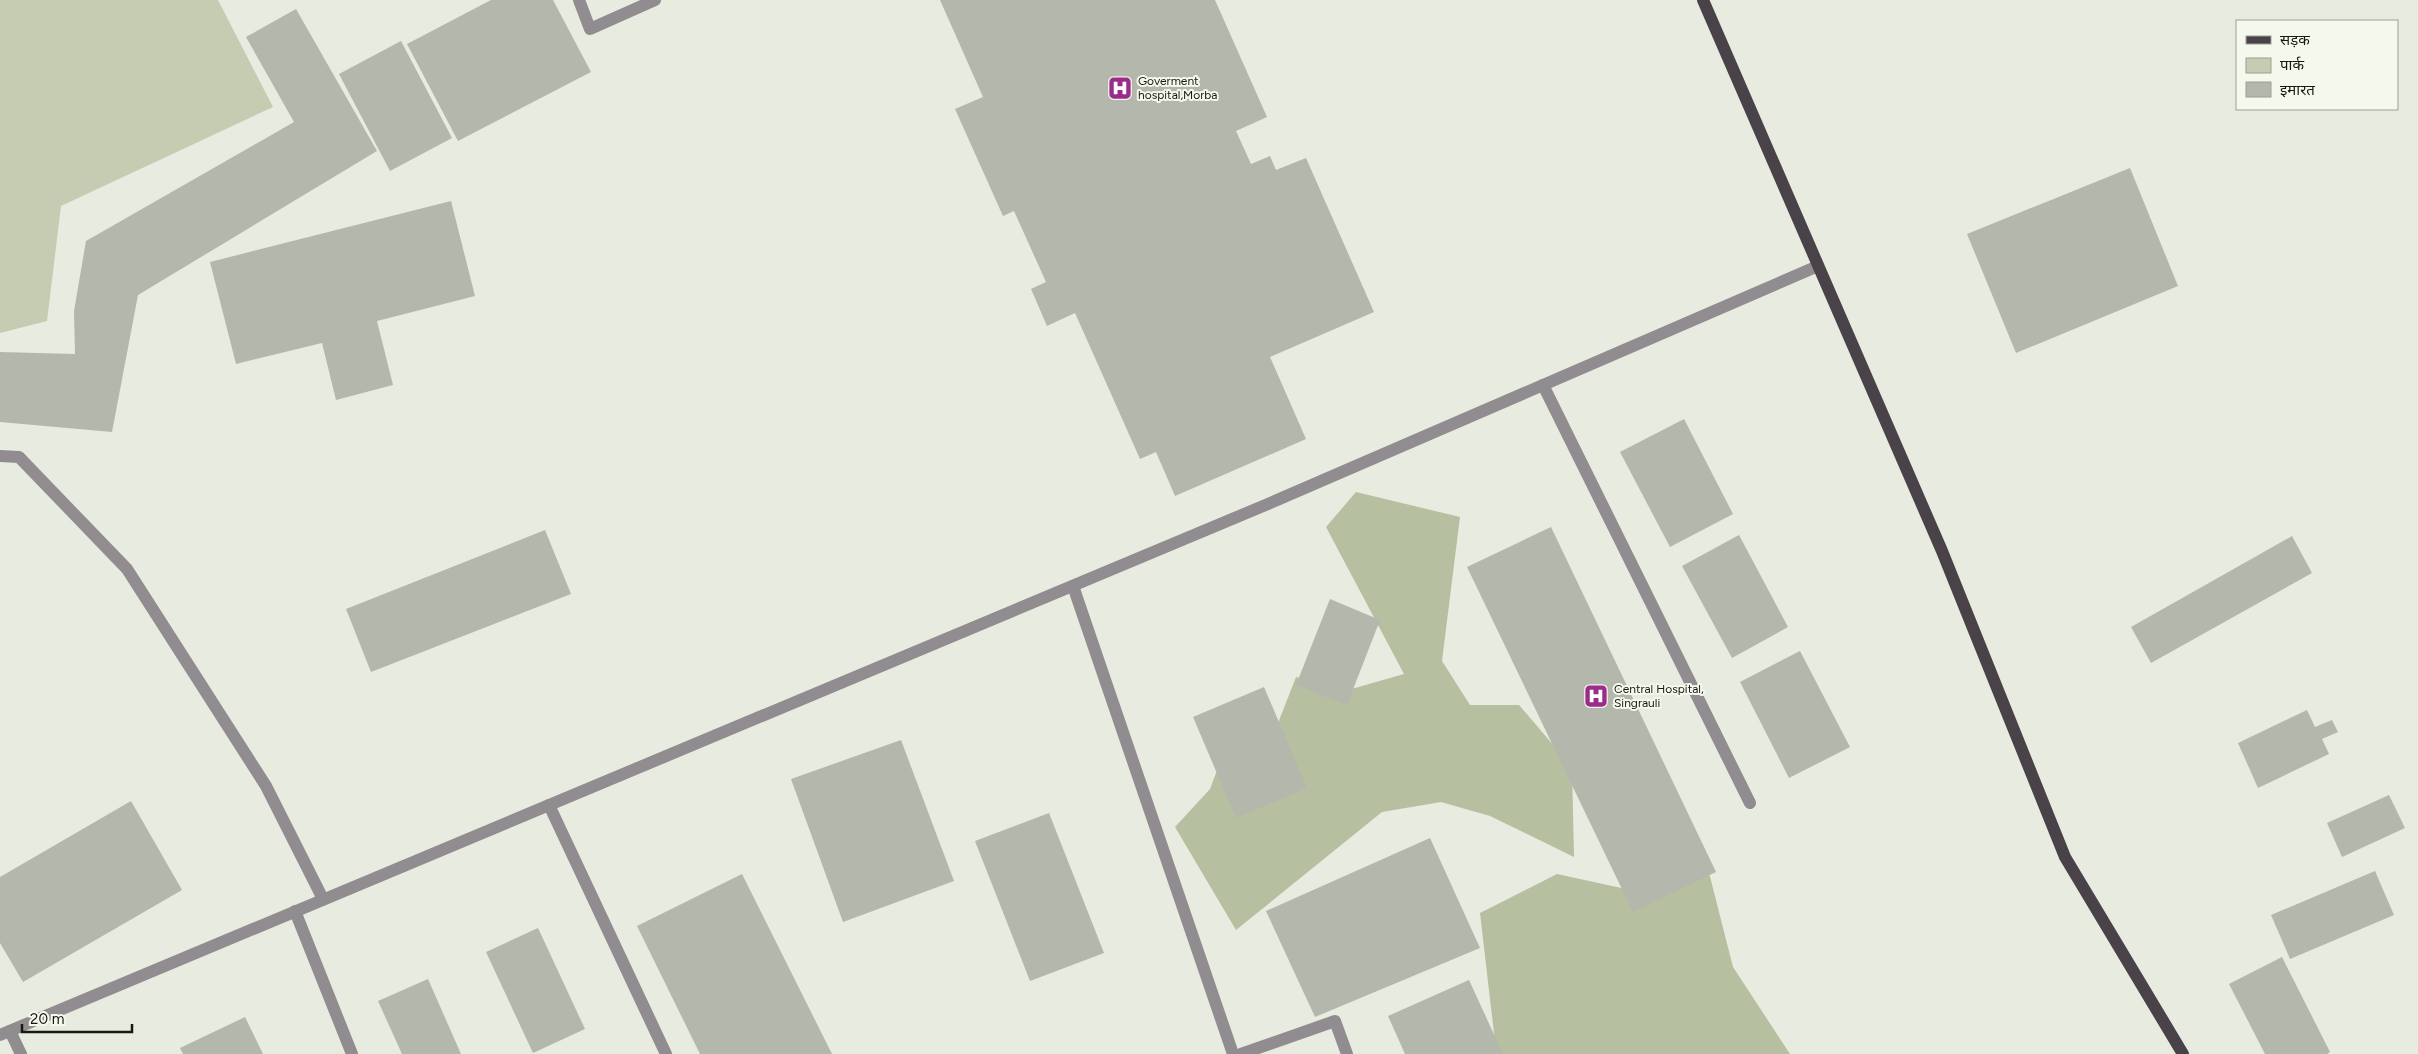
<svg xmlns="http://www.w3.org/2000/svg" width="2418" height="1054" font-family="Figtree,'Noto Sans Devanagari',sans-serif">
<rect width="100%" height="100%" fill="#e8ebdf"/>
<polygon fill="#c5ccb2" points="0,0 218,0 273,107 61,206 47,321 0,333"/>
<g fill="#b7bfa1">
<polygon points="1356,492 1460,517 1442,661 1470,705 1519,705 1572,767 1574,857 1490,816 1441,802 1382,812 1236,930 1175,827 1210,789 1239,712 1268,749 1296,677 1348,690 1404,674 1326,527"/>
<polygon points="1704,853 1733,967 1790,1054 1499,1054 1495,1042 1480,913 1557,874 1626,889"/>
</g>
<g fill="#b4b7ab">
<polygon points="491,0 553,0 591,72 458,141 407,44"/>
<polygon points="940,0 1215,0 1267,117 1236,131 1251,164 1270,156 1276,170 1306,158 1374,312 1270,357 1306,439 1175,496 1156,452 1140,459 1075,313 1047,326 1031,289 1046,282 1014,211 1003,216 955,109 983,97"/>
<polygon points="296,9 377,151 138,295 112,432 0,422 0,352 75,354 74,311 86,241 294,122 246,37"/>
<polygon points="401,41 452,138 390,171 339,74"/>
<polygon points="2130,168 2178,286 2016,353 1967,234"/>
<polygon points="451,201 475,296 377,321 393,385 336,400 322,343 236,364 210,262"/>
<polygon points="1684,419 1733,514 1670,547 1620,452"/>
<polygon points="1551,527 1716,872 1633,912 1467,567"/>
<polygon points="545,530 571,594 371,672 346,609"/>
<polygon points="1739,535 1788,627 1732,658 1682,566"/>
<polygon points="2292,536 2312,573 2151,663 2131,627"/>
<polygon points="1330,599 1380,620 1347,705 1296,685"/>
<polygon points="1800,651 1850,747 1789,778 1740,682"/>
<polygon points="1264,687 1307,788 1236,818 1193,717"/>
<polygon points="2307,710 2315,727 2332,720 2338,732 2322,739 2329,754 2258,788 2238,743"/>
<polygon points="901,740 954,881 843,922 791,779"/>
<polygon points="2389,795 2405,828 2342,857 2327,823"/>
<polygon points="131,801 182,890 23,982 0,943 0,877"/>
<polygon points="1049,813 1104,953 1030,981 975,841"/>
<polygon points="1430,838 1480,948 1315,1017 1266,911"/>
<polygon points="2375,871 2394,915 2290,959 2271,915"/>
<polygon points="742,874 832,1054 700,1054 637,926"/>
<polygon points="538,928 585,1029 533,1053 486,952"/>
<polygon points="2282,957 2330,1052 2327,1054 2265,1054 2229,984"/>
<polygon points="428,979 461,1054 402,1054 378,1001"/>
<polygon points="1469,980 1503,1054 1405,1054 1388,1016"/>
<polygon points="245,1017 263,1054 183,1054 180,1048"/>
</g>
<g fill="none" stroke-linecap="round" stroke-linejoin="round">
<g stroke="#918c8f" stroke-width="12">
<polyline points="579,0 590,29 655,0"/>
<polyline points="1543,385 1750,803"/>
<polyline points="0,456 19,457 127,569 266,786 323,899"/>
<polyline points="1073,586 1233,1054"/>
<polyline points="549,805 666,1054"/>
<polyline points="295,911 352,1054"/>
<polyline points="10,1031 21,1054"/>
<polyline points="0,1035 1268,504 1818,266"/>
<polyline points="1241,1054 1335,1021 1347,1054"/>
</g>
<polyline stroke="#494248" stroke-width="12" points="1703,0 1942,551 2065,857 2183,1054"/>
</g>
<defs>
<g id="hospital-square" transform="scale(1.25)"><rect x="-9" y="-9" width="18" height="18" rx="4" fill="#9a2c8b" stroke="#f5f8ec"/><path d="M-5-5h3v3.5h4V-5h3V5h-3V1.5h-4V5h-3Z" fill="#fff"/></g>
</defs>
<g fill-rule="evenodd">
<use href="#hospital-square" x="1120" y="88"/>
<use href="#hospital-square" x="1596" y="696"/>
</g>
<g text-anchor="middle" stroke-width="4" stroke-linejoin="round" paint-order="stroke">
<g font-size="12" fill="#181914" stroke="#f5f8ec" text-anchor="start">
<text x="1138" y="85">Goverment<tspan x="1138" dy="14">hospital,Morba</tspan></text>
<text x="1614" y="693">Central Hospital,<tspan x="1614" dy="14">Singrauli</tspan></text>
</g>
</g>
<rect x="2236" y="20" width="162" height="90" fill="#f5f8ec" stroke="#9d9f96"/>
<rect x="2246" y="36" width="25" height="8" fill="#494248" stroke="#9d9f96"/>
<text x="2280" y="45" font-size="15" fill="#181914">सड़क</text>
<rect x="2246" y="58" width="25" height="15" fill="#c5ccb2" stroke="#9d9f96"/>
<text x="2280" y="70" font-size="15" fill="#181914">पार्क</text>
<rect x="2246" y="82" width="25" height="15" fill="#b4b7ab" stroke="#9d9f96"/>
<text x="2280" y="95" font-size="15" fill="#181914">इमारत</text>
<path d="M22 1024v8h110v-8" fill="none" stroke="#181914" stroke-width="2.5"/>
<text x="30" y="1024" font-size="15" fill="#181914" stroke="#f5f8ec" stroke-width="4" paint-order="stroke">20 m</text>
</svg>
